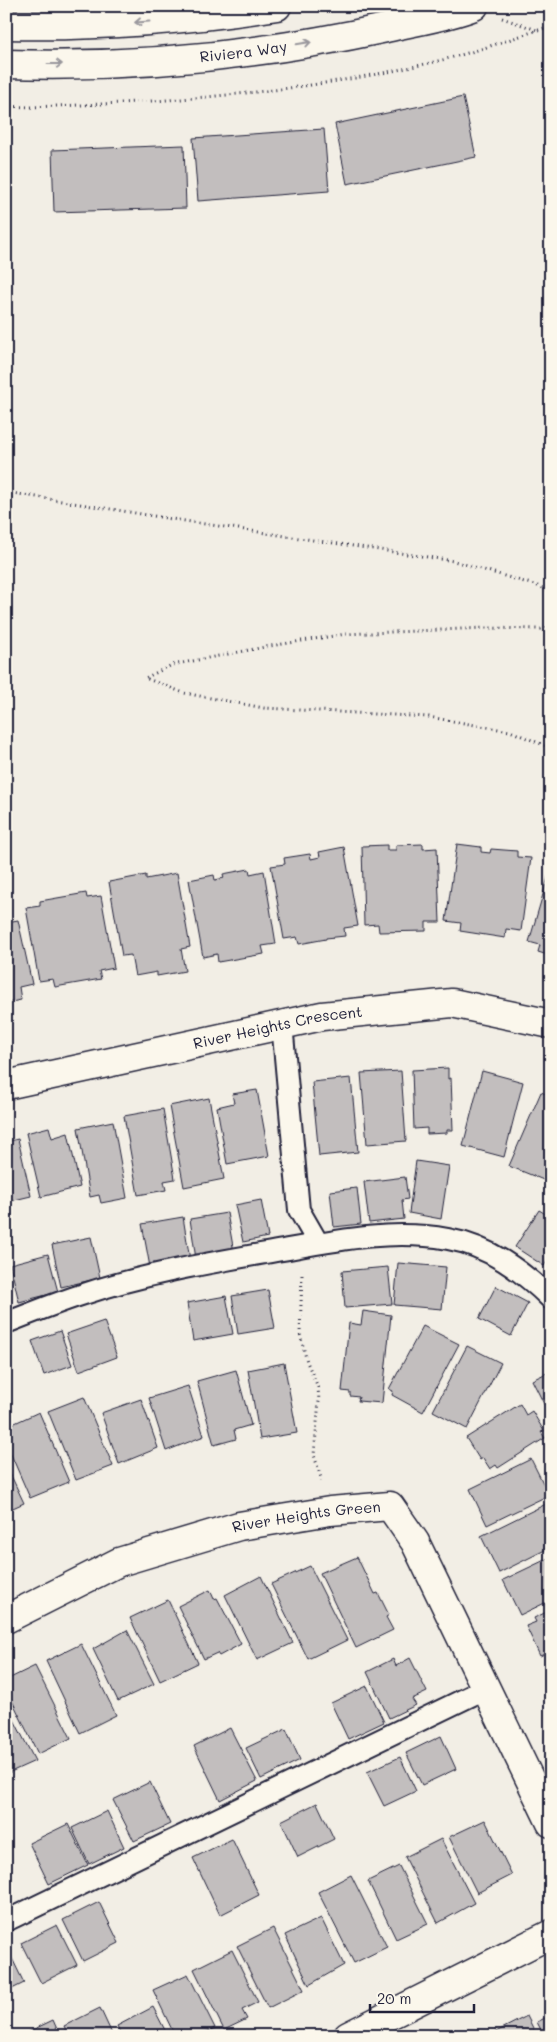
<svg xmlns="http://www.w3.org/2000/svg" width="557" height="2042" font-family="Mali,sans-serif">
<rect width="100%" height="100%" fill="#f2eee5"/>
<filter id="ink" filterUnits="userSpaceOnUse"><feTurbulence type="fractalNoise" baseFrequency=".02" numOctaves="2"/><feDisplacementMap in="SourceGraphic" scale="10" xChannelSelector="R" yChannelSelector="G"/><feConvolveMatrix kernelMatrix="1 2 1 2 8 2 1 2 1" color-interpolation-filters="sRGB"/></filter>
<g filter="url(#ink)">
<g fill="#c2bebe" stroke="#22223b">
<polygon points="463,97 476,157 347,184 335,124"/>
<polygon points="324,129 329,191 198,201 193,138"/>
<polygon points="184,145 186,208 54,212 52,150"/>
<polygon points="423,844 423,849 437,848 440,922 426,922 426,931 379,932 378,924 364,925 362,846 387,845 387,850 396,850 396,845"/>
<polygon points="457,844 481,847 481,852 490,853 491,849 517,851 517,857 531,858 521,931 506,929 505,938 460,931 461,923 446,921"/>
<polygon points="344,847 358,926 344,928 345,936 326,938 326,939 299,944 297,937 284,939 271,866 285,864 284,858 310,854 311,859 320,857 319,852"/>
<polygon points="551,867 551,956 538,952 540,945 529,942"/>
<polygon points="249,869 250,874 264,871 276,944 262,946 264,954 218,962 217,954 203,957 189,880 214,875 215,880 224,878 223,874"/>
<polygon points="177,873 190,947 181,949 185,971 157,976 157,972 135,976 131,955 122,956 109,882 146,875 146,879"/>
<polygon points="86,893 87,898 101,896 114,968 99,971 101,979 55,987 53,979 39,981 26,908 40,906 40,901"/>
<polygon points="6,920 7,922 18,920 32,984 19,987 21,1000 6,1003"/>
<polygon points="448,1068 448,1079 451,1078 453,1130 447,1130 447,1133 427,1134 427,1128 414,1129 412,1070"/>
<polygon points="401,1071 406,1141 367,1144 361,1073"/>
<polygon points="482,1071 523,1082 504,1157 463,1146"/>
<polygon points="351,1078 358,1152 319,1156 312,1082"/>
<polygon points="257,1090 269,1156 227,1164 217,1107 234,1103 232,1094"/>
<polygon points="541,1092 551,1096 551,1169 546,1181 509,1166"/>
<polygon points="209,1098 224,1179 184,1187 169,1106"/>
<polygon points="163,1109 175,1179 164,1181 166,1190 138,1195 124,1116"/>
<polygon points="113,1121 127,1198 101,1203 99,1195 90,1197 78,1128"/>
<polygon points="49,1127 52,1138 68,1133 80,1187 41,1197 26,1133"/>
<polygon points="18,1139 31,1196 6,1202 6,1142"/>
<polygon points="416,1161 449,1166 441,1219 409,1213"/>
<polygon points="405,1177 408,1199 402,1200 404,1219 369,1223 364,1182"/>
<polygon points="357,1188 361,1224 334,1227 330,1191"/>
<polygon points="261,1200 268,1237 243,1242 235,1205"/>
<polygon points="539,1210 551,1217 551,1255 544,1266 515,1247"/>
<polygon points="227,1213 234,1252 196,1259 190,1219"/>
<polygon points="183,1217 190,1260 150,1267 142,1224"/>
<polygon points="91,1237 100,1278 61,1287 52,1245"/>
<polygon points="48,1254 58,1292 19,1302 10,1264"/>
<polygon points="398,1263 446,1267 442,1309 394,1305"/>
<polygon points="388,1267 392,1304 345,1308 342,1271"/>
<polygon points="496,1286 528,1303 511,1336 479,1319"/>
<polygon points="268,1290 275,1328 238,1334 232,1296"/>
<polygon points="226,1296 233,1334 193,1341 187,1303"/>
<polygon points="363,1311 391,1315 382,1403 358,1401 359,1397 350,1396 350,1392 342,1391 349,1323 361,1325"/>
<polygon points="104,1321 117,1357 79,1371 66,1334"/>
<polygon points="423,1326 459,1344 423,1412 392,1395 393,1391 389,1389"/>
<polygon points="60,1331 72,1365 44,1375 32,1341"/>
<polygon points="467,1346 501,1363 467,1429 433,1411"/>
<polygon points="284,1363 297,1433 260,1439 248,1370"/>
<polygon points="236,1370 251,1425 234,1430 236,1439 214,1445 197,1381"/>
<polygon points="551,1371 551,1411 548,1412 532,1380"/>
<polygon points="188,1386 204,1436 166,1451 149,1398"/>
<polygon points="84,1397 113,1466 76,1480 48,1411"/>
<polygon points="141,1399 158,1448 119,1464 101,1413"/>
<polygon points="520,1404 526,1415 532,1411 544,1431 541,1432 545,1438 498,1468 496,1465 490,1469 483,1458 480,1460 466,1438"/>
<polygon points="39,1412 69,1482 30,1498 6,1443 6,1427"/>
<polygon points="531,1459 549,1495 487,1525 470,1489"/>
<polygon points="6,1465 24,1503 6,1511"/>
<polygon points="546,1504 551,1513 551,1547 499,1573 481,1536"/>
<polygon points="357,1557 375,1594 378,1593 389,1615 386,1617 393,1630 356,1648 320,1573"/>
<polygon points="551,1557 551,1600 520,1615 503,1580"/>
<polygon points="310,1566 347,1640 308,1659 271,1584"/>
<polygon points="261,1576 293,1643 257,1660 225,1595"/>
<polygon points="210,1590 214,1599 217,1598 241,1644 219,1656 217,1653 204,1659 178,1606"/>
<polygon points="168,1600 198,1663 160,1681 130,1618"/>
<polygon points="551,1610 551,1651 540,1656 526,1626 536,1622 534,1618"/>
<polygon points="127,1630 154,1684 118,1701 93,1649"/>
<polygon points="81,1644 116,1715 80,1733 46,1661"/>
<polygon points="410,1658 427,1692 412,1699 416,1705 389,1718 367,1672 393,1659 396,1666"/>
<polygon points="35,1666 71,1738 38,1754 6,1688 6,1680"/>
<polygon points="367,1686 384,1722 348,1739 331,1703"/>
<polygon points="6,1704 35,1761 6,1774"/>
<polygon points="230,1728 257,1781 220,1800 194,1746"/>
<polygon points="286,1729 300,1760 261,1779 246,1748"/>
<polygon points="441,1736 456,1769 422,1785 406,1753"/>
<polygon points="400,1757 416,1791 384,1806 367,1772"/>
<polygon points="150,1782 170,1824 134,1841 113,1800"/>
<polygon points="317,1803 334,1839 298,1857 281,1821"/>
<polygon points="107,1811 124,1847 89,1864 72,1828"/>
<polygon points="485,1820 512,1875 477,1893 449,1837"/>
<polygon points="68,1824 88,1865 49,1884 29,1843"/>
<polygon points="232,1839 259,1895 220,1915 193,1858"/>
<polygon points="441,1839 474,1903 438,1923 405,1857"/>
<polygon points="399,1866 428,1924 396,1939 368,1881"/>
<polygon points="351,1875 387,1947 354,1963 318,1892"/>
<polygon points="99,1902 119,1943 83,1961 63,1920"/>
<polygon points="321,1918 344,1965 309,1985 285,1935"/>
<polygon points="57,1925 77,1965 41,1983 21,1943"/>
<polygon points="273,1928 304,1990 268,2008 237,1946"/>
<polygon points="7,1948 24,1983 6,1992 6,1948"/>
<polygon points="232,1950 258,2002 242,2010 247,2019 224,2030 194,1969"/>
<polygon points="188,1974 215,2028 197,2036 175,2036 153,1990"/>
<polygon points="153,2007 168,2036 122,2036 117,2026"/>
<polygon points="100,2008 113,2036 69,2036 64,2026"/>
<polygon points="551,2015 551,2036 544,2036 537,2022"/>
<polygon points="527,2016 537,2036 490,2035"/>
<polygon points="53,2020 60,2036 20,2036"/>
</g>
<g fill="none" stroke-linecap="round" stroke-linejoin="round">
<g stroke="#22223b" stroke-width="24">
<g id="service">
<polyline points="282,1024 299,1210 318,1243"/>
<path d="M6,1323C31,1313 56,1303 81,1295C146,1273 215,1262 283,1250C338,1240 393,1229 448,1239C489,1246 522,1271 551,1299"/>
<polyline points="6,1921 485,1689"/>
</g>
</g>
<g stroke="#22223b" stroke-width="31">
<g id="minor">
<path id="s1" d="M6,1085L322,1016L452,1003L551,1024"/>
<path id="s2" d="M6,1619L119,1562L239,1526L330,1511L390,1506L415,1542L551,1823"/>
<polyline points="348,2036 551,1934"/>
</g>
</g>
<g stroke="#22223b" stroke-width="31">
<g id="tertiary">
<path d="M6,25C97,27 187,20 277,6"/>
<path id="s3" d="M6,64C133,68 262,55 386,28C415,21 446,17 474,6"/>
</g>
</g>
<g stroke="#22223b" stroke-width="3" stroke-dasharray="1 4" stroke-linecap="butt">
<polyline points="502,18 537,30"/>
<path d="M6,106L30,107C168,102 307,93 442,60C479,51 515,37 551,26"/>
<polyline points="6,492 178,520 454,561 541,587 551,592"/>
<polyline points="551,626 541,629 485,628 346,634 270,646 172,665 145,678 184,693 264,708 429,717 510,731 551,748"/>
<polyline points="302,1275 300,1334 307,1362 318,1387 319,1401 314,1455 322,1481"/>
</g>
<use href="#service" stroke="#fbf7ec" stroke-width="20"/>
<use href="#minor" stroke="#fbf7ec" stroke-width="28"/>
<use href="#tertiary" stroke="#fbf7ec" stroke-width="28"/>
</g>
<defs><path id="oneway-shaft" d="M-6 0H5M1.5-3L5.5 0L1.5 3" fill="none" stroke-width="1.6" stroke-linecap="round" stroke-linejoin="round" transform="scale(1.25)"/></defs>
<g stroke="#99979c">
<use href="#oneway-shaft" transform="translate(142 22) rotate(176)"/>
<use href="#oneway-shaft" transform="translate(304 43) rotate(-9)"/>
<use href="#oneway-shaft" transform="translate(55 64)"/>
</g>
</g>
<g text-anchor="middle" stroke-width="4" stroke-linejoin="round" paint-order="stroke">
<g font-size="15" fill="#22223b" stroke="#fbf7ec">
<text dy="5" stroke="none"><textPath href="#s3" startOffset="238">Riviera Way</textPath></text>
<text dy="5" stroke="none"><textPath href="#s1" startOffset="278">River Heights Crescent</textPath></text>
<text dy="5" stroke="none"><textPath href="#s2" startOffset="320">River Heights Green</textPath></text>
</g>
</g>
<rect width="557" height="2042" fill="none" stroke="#fbf7ec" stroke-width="25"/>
<rect x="12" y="12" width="532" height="2017" fill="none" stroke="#22223b" stroke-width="2" filter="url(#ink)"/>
<path d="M370 2004v8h104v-8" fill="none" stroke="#22223b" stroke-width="2.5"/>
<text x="377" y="2004" font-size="15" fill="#22223b" stroke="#fbf7ec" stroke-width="4" paint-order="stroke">20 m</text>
</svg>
